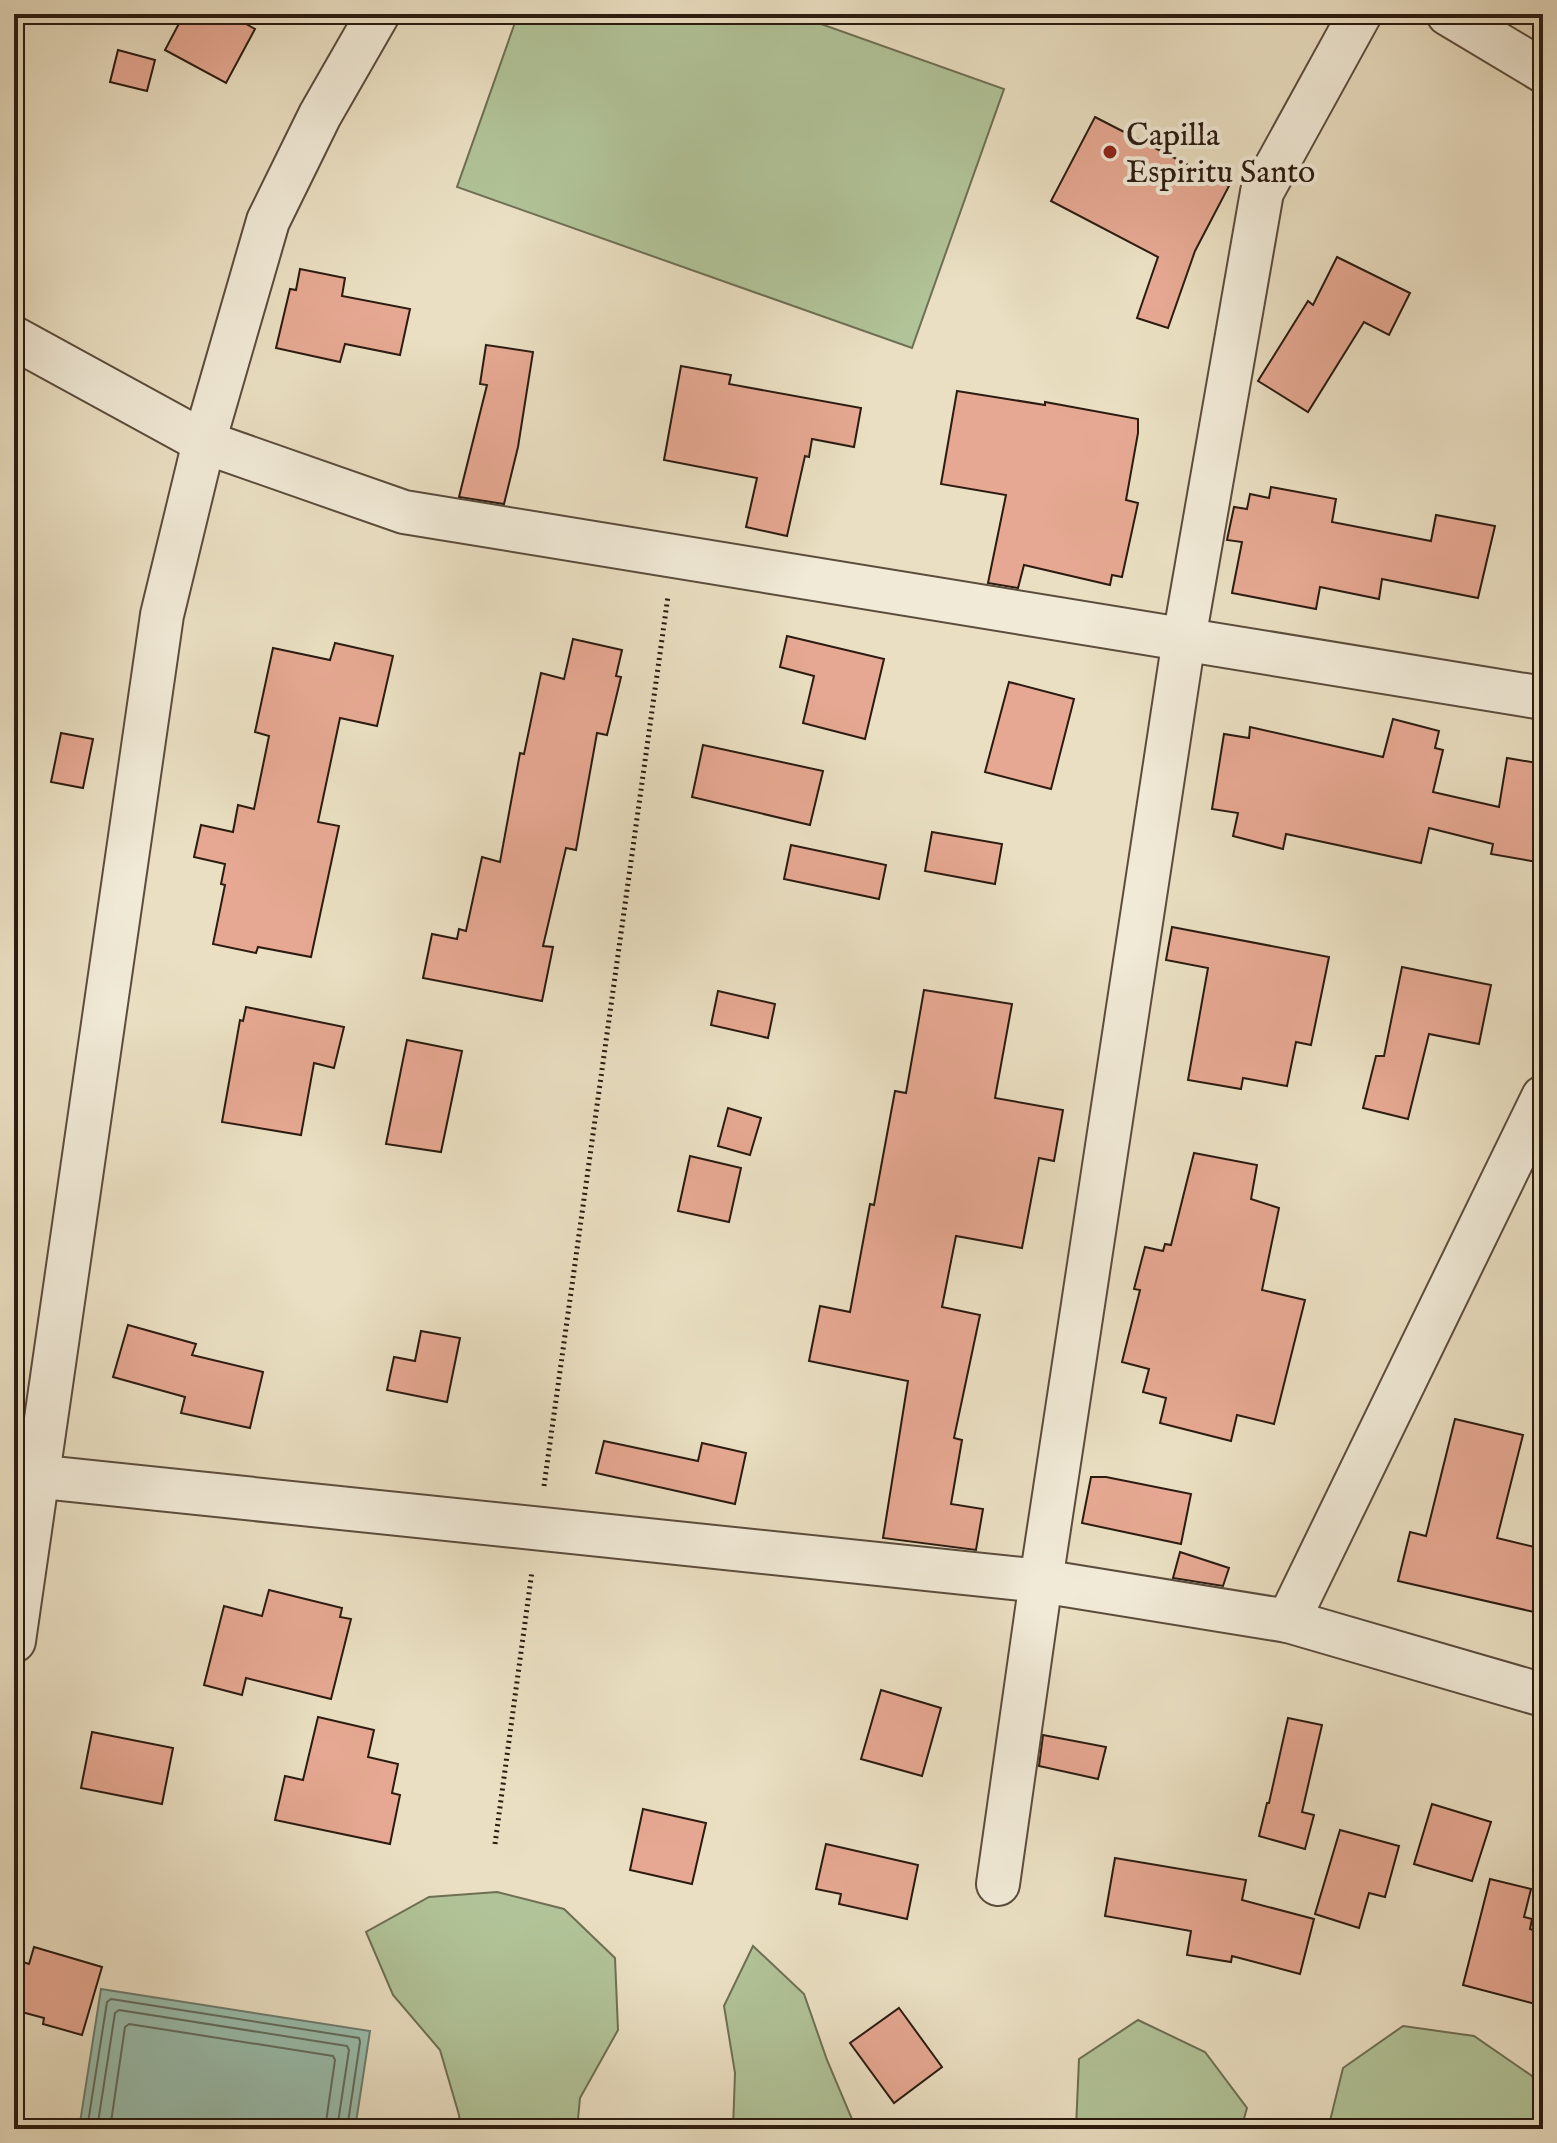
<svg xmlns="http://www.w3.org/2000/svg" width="1557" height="2143" font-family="'IM FELL English',serif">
<rect width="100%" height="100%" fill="#eadfc2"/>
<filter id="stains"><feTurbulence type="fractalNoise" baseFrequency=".0025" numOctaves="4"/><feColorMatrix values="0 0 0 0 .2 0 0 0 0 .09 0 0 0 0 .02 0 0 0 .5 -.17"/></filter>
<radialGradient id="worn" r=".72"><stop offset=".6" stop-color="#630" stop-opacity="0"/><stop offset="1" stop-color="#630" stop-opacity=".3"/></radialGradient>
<g fill="#b1c398" stroke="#6e6f54" stroke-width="2">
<polygon points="518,14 793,14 1004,89 912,348 457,187"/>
<polygon points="497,1892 564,1909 615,1958 618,2030 580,2098 577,2129 461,2129 459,2115 440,2050 393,1995 366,1932 429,1897"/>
<polygon points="753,1946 804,1994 827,2060 854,2124 858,2129 733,2129 735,2073 724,2006"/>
<polygon points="1138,2020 1205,2052 1247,2108 1241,2129 1076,2129 1079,2059"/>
<polygon points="1403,2026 1474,2036 1532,2076 1543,2099 1543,2129 1328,2129 1343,2068"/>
</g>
<polygon fill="#99bdac" stroke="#6d7c6e" stroke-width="2" points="101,1989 370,2031 355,2129 79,2129"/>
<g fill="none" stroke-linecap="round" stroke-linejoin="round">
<g stroke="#626c5e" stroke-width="2">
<polyline points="87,2129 107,2002 111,1999 359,2038 360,2042 347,2129"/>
<polyline points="97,2129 115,2013 119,2010 347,2046 349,2050 337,2129"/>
<polyline points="110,2129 125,2027 129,2024 333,2056 335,2060 325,2129"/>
</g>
</g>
<g fill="#e6a892" stroke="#2b1b10" stroke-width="2">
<polygon points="184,14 228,14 255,29 226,83 165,50"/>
<polygon points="118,50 155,60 147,91 110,82"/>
<polygon points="1095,117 1229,186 1195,251 1168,328 1137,318 1158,257 1051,201"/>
<polygon points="1337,257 1410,293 1389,335 1364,322 1308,412 1258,381 1308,301 1313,305"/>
<polygon points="300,269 345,278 342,296 410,309 400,355 345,344 340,362 276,348 290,289 296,290"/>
<polygon points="486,345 533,352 518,447 504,504 459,497 487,385 480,384"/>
<polygon points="681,366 731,375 729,384 861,408 854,447 812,439 809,457 805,456 787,536 746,527 757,478 664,460"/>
<polygon points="957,391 1045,405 1045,402 1138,419 1138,433 1126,500 1138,503 1122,577 1112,575 1110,585 1024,565 1018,588 988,583 1006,495 941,484"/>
<polygon points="1271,487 1336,499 1332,522 1431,541 1436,515 1495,526 1478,598 1382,579 1379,599 1320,587 1316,609 1232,593 1242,542 1227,540 1234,507 1247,509 1250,494 1269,498"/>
<polygon points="787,636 884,659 865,739 803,723 814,676 780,667"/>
<polygon points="573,639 622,650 616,676 621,677 607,735 597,733 576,850 566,848 543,946 553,947 542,1001 423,978 432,934 457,939 459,929 466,931 482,857 500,862 520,753 524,754 541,673 564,679"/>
<polygon points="335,643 393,656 377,726 340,718 318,822 339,826 311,957 258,947 256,953 213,944 225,885 221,884 225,864 194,857 201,825 233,832 238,805 254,809 269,736 255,732 273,648 330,660"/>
<polygon points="1009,682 1074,699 1051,789 985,772"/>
<polygon points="1393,719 1439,731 1435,748 1443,750 1433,792 1499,807 1507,758 1543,764 1543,863 1491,854 1493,844 1429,828 1421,863 1286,834 1283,849 1233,836 1238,813 1212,809 1224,734 1249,738 1250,727 1383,757"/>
<polygon points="61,733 93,739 83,788 51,782"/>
<polygon points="703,745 823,771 810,825 692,797"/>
<polygon points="932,832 1002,844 995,884 925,871"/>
<polygon points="791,845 886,865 879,899 784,879"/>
<polygon points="1172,927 1329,957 1311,1045 1296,1042 1287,1086 1243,1078 1241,1089 1188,1080 1208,968 1166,960"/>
<polygon points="1402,967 1491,985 1479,1044 1429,1034 1408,1119 1363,1108 1376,1056 1384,1056"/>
<polygon points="924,990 1012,1004 995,1098 1063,1110 1054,1161 1039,1158 1022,1248 956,1236 942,1307 980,1315 954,1438 962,1440 951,1504 983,1509 976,1550 883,1538 908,1381 809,1361 820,1306 850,1312 870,1204 874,1205 895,1091 906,1093"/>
<polygon points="718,991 775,1004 768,1038 711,1025"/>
<polygon points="246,1007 344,1027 334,1068 314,1063 301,1135 222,1122 240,1020 243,1021"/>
<polygon points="407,1040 462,1051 441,1152 386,1144"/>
<polygon points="728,1108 761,1118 750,1155 718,1146"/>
<polygon points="1194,1153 1257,1165 1251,1199 1279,1208 1262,1290 1305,1300 1274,1424 1237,1415 1231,1441 1160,1423 1166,1398 1143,1392 1149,1369 1122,1362 1140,1290 1134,1289 1145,1247 1163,1251 1165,1244 1171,1245"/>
<polygon points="690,1156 741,1168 729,1222 678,1211"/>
<polygon points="128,1325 196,1344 192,1355 263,1372 250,1428 181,1413 185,1397 113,1377"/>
<polygon points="421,1331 460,1338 447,1402 387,1390 394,1357 415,1361"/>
<polygon points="1455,1419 1523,1435 1497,1538 1543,1549 1543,1614 1398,1581 1410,1532 1426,1536"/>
<polygon points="604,1441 698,1461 702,1443 746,1453 735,1504 596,1473"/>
<polygon points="1091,1477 1106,1477 1191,1494 1181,1544 1082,1523"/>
<polygon points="1180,1552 1229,1568 1223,1586 1173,1578"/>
<polygon points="269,1590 342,1608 340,1617 351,1619 331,1699 246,1678 242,1695 204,1685 224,1606 262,1616"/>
<polygon points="881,1690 941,1708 922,1776 861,1759"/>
<polygon points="318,1717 374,1730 368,1757 398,1764 392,1793 400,1795 390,1844 275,1820 285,1776 303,1780"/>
<polygon points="1288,1718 1322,1725 1302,1812 1314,1815 1305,1849 1259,1836 1267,1803 1269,1803"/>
<polygon points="92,1732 173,1748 162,1804 81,1788"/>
<polygon points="1043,1735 1106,1747 1098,1779 1039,1766"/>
<polygon points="1432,1804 1491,1822 1472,1881 1414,1864"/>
<polygon points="643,1809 706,1823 692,1884 630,1870"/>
<polygon points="1340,1830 1399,1846 1385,1897 1369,1893 1359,1928 1315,1914"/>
<polygon points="826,1844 918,1865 907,1919 839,1904 841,1894 816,1889"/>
<polygon points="1115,1858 1246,1880 1242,1900 1314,1919 1300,1974 1232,1956 1231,1962 1187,1955 1191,1931 1105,1916"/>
<polygon points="1490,1879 1531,1889 1524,1917 1532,1919 1530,1929 1543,1933 1543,2006 1463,1985"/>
<polygon points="34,1947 102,1967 82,2035 43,2024 44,2018 14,2010 14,1993 23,1962 29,1964"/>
<polygon points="899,2008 942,2067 894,2103 850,2043"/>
</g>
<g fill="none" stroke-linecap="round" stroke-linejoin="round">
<g stroke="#5b4c3c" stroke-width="46">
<g id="minor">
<polyline points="1448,14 1543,71"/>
<polyline points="14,338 204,442 404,512 1543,698"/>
<polyline points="14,1474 1041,1581 1288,1621 1543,1695"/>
<polyline points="1288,1621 1543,1097"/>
<polyline points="14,1641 162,615 204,442 268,221 320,115 378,14"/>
<polyline points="998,1884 1041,1581 1184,639 1262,192 1360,14"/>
</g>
</g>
<g stroke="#2b1b10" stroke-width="5" stroke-dasharray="2 4" stroke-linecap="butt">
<polyline points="544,1486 668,596"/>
<polyline points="495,1844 532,1571"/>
</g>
<use href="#minor" stroke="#f1ead7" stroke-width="42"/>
</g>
<circle fill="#8f2418" stroke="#f1ead7" stroke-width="3" cx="1110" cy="152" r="8"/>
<g text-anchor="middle" stroke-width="8" stroke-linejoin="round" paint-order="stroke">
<g font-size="32" fill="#2b1b10" stroke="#f1ead7" text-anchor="start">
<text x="1126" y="145">Capilla<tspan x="1126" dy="37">Espiritu Santo</tspan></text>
</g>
</g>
<rect width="1557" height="2143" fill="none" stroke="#eadfc2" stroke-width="48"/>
<rect x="16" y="16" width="1525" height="2111" fill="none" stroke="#2b1b10" stroke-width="4"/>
<rect x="24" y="24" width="1509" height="2095" fill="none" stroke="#2b1b10" stroke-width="2"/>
<rect width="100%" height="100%" filter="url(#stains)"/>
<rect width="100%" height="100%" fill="url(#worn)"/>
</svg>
